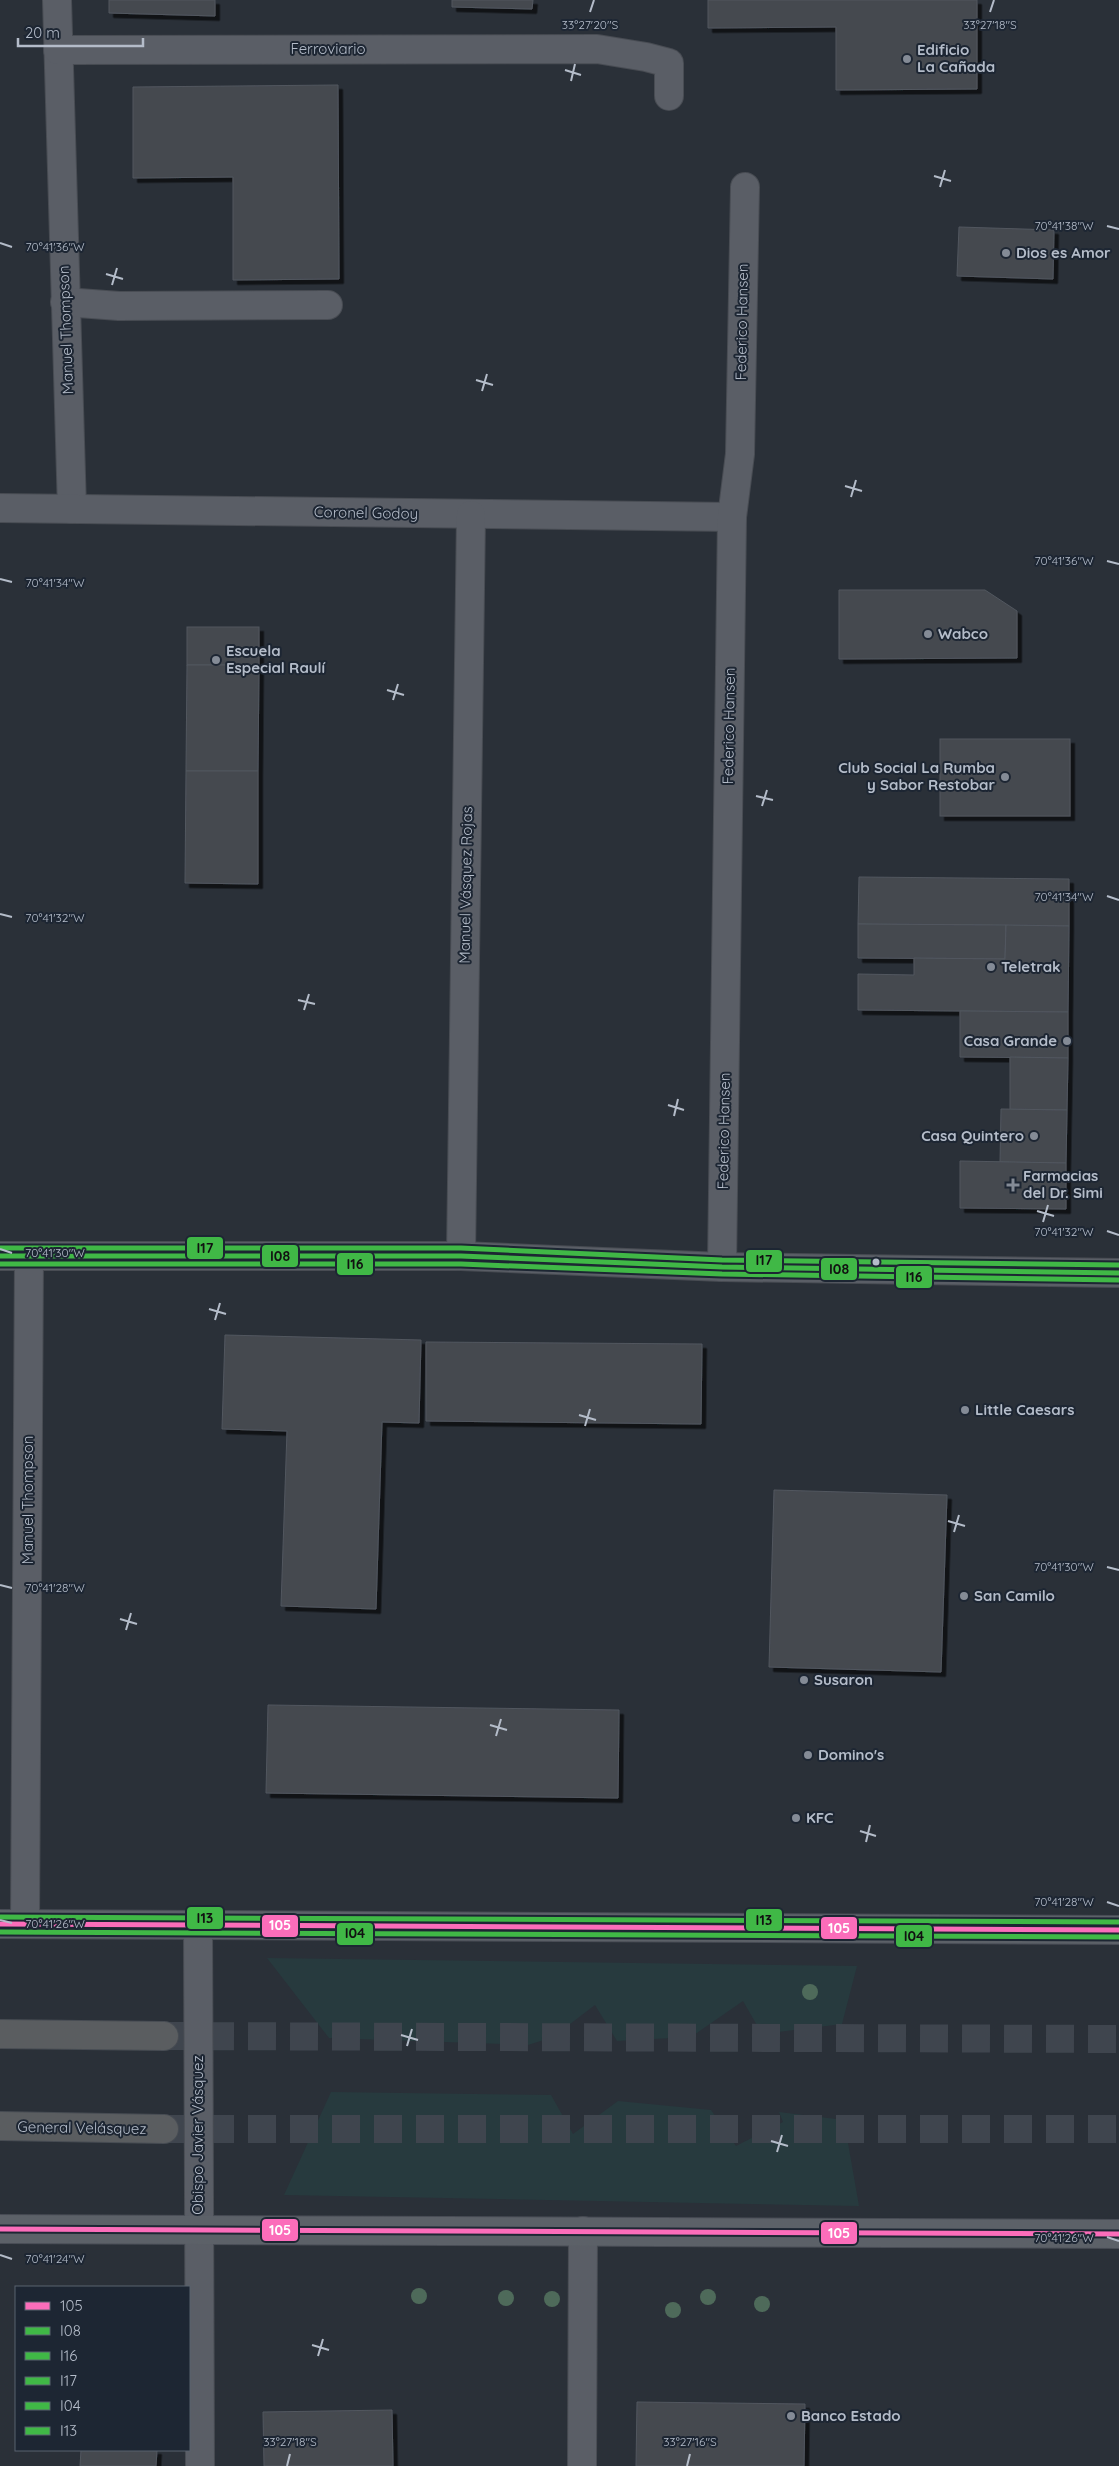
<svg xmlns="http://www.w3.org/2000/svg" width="1119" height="2466" font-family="Quicksand,sans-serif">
<defs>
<filter id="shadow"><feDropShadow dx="4.5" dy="4.5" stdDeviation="0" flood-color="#0009"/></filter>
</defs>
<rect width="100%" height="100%" fill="#2a3038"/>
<g fill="#273a3e">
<polygon points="267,1958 857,1966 842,2024 762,2034 743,2001 691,2037 617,2041 595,2005 553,2037 528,2045 329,2038"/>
<polygon points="331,2092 551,2095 573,2134 618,2101 711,2110 736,2146 783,2122 779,2112 844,2120 859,2206 284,2195"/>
</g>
<g fill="#444950" stroke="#52575f" filter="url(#shadow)">
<polygon points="109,0 215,0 215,16 109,13"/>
<polygon points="452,0 533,0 532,9 452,7"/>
<polygon points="708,0 977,0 977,89 836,90 836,27 708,28"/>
<polygon points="338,85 339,279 233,280 233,177 133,178 133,87"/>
<polygon points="959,227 1054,230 1053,279 957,276"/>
<polygon points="839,590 985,590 1017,611 1017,658 839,659"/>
<rect x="187" y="627" width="72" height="38"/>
<polygon points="187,665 259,665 258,771 186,771"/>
<rect x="940" y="739" width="130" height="77"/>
<polygon points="186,771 258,771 258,884 185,883"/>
<polygon points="859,877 1069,879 1069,926 858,924"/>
<polygon points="858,924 1006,925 1005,959 858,958"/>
<polygon points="1006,925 1069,926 1068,1012 858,1010 858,974 914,975 914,958 1005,959"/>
<polygon points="960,1011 1068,1012 1068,1058 960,1057"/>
<polygon points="1010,1057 1068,1058 1067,1110 1010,1110"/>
<polygon points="1001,1109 1067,1110 1066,1163 1000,1162"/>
<polygon points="960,1161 1066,1163 1066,1209 960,1208"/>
<polygon points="225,1335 421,1340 419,1423 382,1422 376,1609 281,1606 287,1431 222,1429"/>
<polygon points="426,1342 702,1344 701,1424 426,1421"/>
<polygon points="774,1490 947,1495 941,1672 769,1667"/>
<polygon points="268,1705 619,1710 618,1798 266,1793"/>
<polygon points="637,2402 805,2404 804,2466 636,2466"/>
<polygon points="392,2410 393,2466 264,2466 263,2412"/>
<polygon points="81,2450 157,2450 156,2466 80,2466"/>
</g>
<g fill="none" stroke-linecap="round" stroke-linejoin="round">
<g stroke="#3f454e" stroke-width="28" stroke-dasharray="28 14" stroke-linecap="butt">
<polyline points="164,2036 1119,2039"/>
<polyline points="164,2129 1119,2129"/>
</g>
<g stroke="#484c53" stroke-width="30">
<g id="minor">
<polyline points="57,0 72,509"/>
<polyline points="58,50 597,49 646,57 669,63 669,96"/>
<polyline points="65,302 119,306 328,305"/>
<polyline points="0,508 732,517"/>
<polyline points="0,1256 461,1256 722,1267 1119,1273"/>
<polyline points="461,1256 471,515"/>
<polyline points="722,1267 732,517 740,454 745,187"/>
<polyline points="25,1924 29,1256"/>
<polyline points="198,1925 200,2466"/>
<polyline points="582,2466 583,2231"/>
</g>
</g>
<g stroke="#484c55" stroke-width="30">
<g id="major">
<polyline points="0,1924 1119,1930"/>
<polyline points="0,2229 1119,2234"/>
</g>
</g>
<g stroke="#474c53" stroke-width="30">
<g id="highway">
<polyline points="0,2034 164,2036"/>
<polyline points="0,2126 164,2129"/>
</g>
</g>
<use href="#minor" stroke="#5a5e66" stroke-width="28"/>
<use href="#major" stroke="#5c6168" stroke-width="28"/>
<use href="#highway" stroke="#5a5d60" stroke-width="28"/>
<g stroke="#1d2633" stroke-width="9">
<g id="bus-1">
<polyline points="0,1924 1119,1930"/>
<polyline points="0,2229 1119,2234"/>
</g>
</g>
<g stroke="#1d2633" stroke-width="9">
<polyline id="bus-2" points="0,1256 461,1256 722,1267 1119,1273"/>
</g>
<g stroke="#1d2633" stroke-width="9">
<polyline id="bus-3" points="0,1264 461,1264 722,1274 1119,1280"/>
</g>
<g stroke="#1d2633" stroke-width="9">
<polyline id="bus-4" points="0,1248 461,1248 722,1260 1119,1265"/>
</g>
<g stroke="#1d2633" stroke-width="9">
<polyline id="bus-5" points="0,1932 1119,1937"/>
</g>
<g stroke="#1d2633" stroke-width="9">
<polyline id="bus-6" points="0,1917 1119,1922"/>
</g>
<use href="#bus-1" stroke="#fb6dba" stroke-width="5"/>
<use href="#bus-2" stroke="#40b846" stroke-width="5"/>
<use href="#bus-3" stroke="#40b846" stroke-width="5"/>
<use href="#bus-4" stroke="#40b846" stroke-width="5"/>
<use href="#bus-5" stroke="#40b846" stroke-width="5"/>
<use href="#bus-6" stroke="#40b846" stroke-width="5"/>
</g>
<g fill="#4e6a5a">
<circle cx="810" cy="1992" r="8"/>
<circle cx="419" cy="2296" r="8"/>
<circle cx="708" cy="2297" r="8"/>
<circle cx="506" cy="2298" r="8"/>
<circle cx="552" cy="2299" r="8"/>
<circle cx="762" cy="2304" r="8"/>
<circle cx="673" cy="2310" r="8"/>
</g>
<path fill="none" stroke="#b4bcc9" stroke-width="2" d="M590,12L594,0M990,12L994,0M565,70L581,75M571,81L575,64M934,176L951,181M940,187L945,170M1107,226L1119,229M0,243L12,247M106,274L123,279M112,285L117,268M476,380L493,385M482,391L487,374M845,486L862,491M851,497L856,480M1107,561L1119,564M0,579L12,582M387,690L404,695M393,700L398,684M756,796L773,800M762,806L767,790M1107,896L1119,900M0,914L12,917M298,1000L315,1004M304,1010L309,994M668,1105L684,1110M674,1116L678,1099M1037,1211L1054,1216M1043,1222L1048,1205M1107,1231L1119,1235M0,1249L12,1253M209,1309L226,1314M215,1320L220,1303M579,1415L596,1420M585,1426L590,1409M948,1521L965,1526M954,1532L959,1515M1107,1567L1119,1570M0,1585L12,1588M120,1619L137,1624M126,1630L131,1613M490,1725L507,1730M496,1736L501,1719M860,1831L876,1836M866,1842L870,1825M1107,1902L1119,1906M0,1920L12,1923M401,2035L418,2040M407,2046L412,2029M771,2141L788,2146M777,2152L782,2135M1107,2237L1119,2241M0,2255L12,2259M312,2345L329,2350M318,2356L323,2339M287,2466L290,2454M687,2466L690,2454"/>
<g fill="#848b96" stroke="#1d2633" stroke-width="2">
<circle cx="907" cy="59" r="5"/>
<circle cx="1006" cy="253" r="5"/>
<circle cx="928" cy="634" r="5"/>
<circle cx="216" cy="660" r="5"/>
<circle cx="1005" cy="777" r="5"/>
<circle cx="991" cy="967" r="5"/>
<circle cx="1067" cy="1041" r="5"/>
<circle cx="1034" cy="1136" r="5"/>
<path d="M1010.5 1177.5h5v5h5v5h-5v5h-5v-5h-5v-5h5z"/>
<circle cx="965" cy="1410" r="5"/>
<circle cx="964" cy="1596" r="5"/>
<circle cx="804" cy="1680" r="5"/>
<circle cx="808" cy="1755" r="5"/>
<circle cx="796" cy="1818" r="5"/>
<circle cx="791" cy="2416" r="5"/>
</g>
<circle fill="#b4bcc9" stroke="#1d2633" stroke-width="2" cx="876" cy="1262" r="4.5"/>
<g text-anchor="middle" stroke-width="4" stroke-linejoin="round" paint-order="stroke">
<g font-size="15" fill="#b4bcc9" stroke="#1d2633">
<text x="328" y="54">Ferroviario</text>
<text transform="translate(742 322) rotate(-89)" y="5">Federico Hansen</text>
<text transform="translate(66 330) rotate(-92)" y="5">Manuel Thompson</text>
<text transform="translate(366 513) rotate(1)" y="5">Coronel Godoy</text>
<text transform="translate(729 726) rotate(-89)" y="5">Federico Hansen</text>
<text transform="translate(466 885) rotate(-89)" y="5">Manuel Vásquez Rojas</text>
<text transform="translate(724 1131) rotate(-89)" y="5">Federico Hansen</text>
<text transform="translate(28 1500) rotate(-90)" y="5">Manuel Thompson</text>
<text transform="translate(82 2128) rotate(1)" y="5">General Velásquez</text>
<text transform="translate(198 2135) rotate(-90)" y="5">Obispo Javier Vásquez</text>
</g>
<g font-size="15" font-weight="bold" fill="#b4bcc9" stroke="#1d2633" text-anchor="start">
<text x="917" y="55">Edificio<tspan x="917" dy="17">La Cañada</tspan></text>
<text x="1016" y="258">Dios es Amor</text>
<text x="938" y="639">Wabco</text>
<text x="226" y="656">Escuela<tspan x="226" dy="17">Especial Raulí</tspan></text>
<text x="995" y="773" text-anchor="end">Club Social La Rumba<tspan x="995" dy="17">y Sabor Restobar</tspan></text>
<text x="1001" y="972">Teletrak</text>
<text x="1057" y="1046" text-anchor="end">Casa Grande</text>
<text x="1024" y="1141" text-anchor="end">Casa Quintero</text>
<text x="1023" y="1181">Farmacias<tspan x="1023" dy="17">del Dr. Simi</tspan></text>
<text x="975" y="1415">Little Caesars</text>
<text x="974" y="1601">San Camilo</text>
<text x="814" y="1685">Susaron</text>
<text x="818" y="1760">Domino's</text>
<text x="806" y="1823">KFC</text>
<text x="801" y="2421">Banco Estado</text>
</g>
</g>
<g font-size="12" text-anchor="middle" fill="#b4bcc9" stroke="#1d2633" stroke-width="4" stroke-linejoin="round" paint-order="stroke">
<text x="590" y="29">33°27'20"S</text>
<text x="990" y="29">33°27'18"S</text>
<text x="1064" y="230">70°41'38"W</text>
<text x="55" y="251">70°41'36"W</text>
<text x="1064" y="565">70°41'36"W</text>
<text x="55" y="587">70°41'34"W</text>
<text x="1064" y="901">70°41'34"W</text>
<text x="55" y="922">70°41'32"W</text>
<text x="1064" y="1236">70°41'32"W</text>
<text x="55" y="1257">70°41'30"W</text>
<text x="1064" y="1571">70°41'30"W</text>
<text x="55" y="1592">70°41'28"W</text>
<text x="1064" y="1906">70°41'28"W</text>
<text x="55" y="1928">70°41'26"W</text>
<text x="1064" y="2242">70°41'26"W</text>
<text x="55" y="2263">70°41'24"W</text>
<text x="290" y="2446">33°27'18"S</text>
<text x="690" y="2446">33°27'16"S</text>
</g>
<g stroke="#1d2633" stroke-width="2">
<rect x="186" y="1236" width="38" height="24" rx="5" fill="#40b846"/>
<rect x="261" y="1244" width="38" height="24" rx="5" fill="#40b846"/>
<rect x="745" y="1249" width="38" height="24" rx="5" fill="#40b846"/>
<rect x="336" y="1252" width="38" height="24" rx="5" fill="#40b846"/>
<rect x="820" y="1257" width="38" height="24" rx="5" fill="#40b846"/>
<rect x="895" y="1265" width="38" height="24" rx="5" fill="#40b846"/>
<rect x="186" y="1906" width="38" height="24" rx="5" fill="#40b846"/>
<rect x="745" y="1908" width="38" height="24" rx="5" fill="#40b846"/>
<rect x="261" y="1914" width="38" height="24" rx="5" fill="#fb6dba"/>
<rect x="820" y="1916" width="38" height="24" rx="5" fill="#fb6dba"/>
<rect x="336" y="1922" width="38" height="24" rx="5" fill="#40b846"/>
<rect x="895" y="1924" width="38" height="24" rx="5" fill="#40b846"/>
<rect x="261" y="2218" width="38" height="24" rx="5" fill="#fb6dba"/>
<rect x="820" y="2221" width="38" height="24" rx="5" fill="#fb6dba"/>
</g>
<g font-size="14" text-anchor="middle" font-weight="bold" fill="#fff">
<text x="280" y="1930">105</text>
<text x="839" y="1933">105</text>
<text x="280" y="2235">105</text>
<text x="839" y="2238">105</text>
</g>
<g font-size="14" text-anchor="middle" font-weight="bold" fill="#111">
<text x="205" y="1253">I17</text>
<text x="280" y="1261">I08</text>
<text x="764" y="1265">I17</text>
<text x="355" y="1269">I16</text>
<text x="839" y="1274">I08</text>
<text x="914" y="1282">I16</text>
<text x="205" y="1923">I13</text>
<text x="764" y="1925">I13</text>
<text x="355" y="1938">I04</text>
<text x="914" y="1941">I04</text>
</g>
<rect x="15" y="2286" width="175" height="165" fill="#1d2633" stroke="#59626f"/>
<rect x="25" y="2302" width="25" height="8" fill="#fb6dba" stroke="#59626f"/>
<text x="60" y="2311" font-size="15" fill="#b4bcc9">105</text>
<rect x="25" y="2327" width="25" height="8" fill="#40b846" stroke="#59626f"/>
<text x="60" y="2336" font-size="15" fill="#b4bcc9">I08</text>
<rect x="25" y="2352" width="25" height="8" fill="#40b846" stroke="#59626f"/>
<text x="60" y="2361" font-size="15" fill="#b4bcc9">I16</text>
<rect x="25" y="2377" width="25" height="8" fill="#40b846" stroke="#59626f"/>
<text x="60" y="2386" font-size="15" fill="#b4bcc9">I17</text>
<rect x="25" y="2402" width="25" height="8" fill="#40b846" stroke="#59626f"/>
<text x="60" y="2411" font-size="15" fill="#b4bcc9">I04</text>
<rect x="25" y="2427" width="25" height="8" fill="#40b846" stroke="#59626f"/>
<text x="60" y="2436" font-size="15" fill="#b4bcc9">I13</text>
<path d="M18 38v8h125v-8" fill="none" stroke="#b4bcc9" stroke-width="2.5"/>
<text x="25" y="38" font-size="15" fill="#b4bcc9" stroke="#1d2633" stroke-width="4" paint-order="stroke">20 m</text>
</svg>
